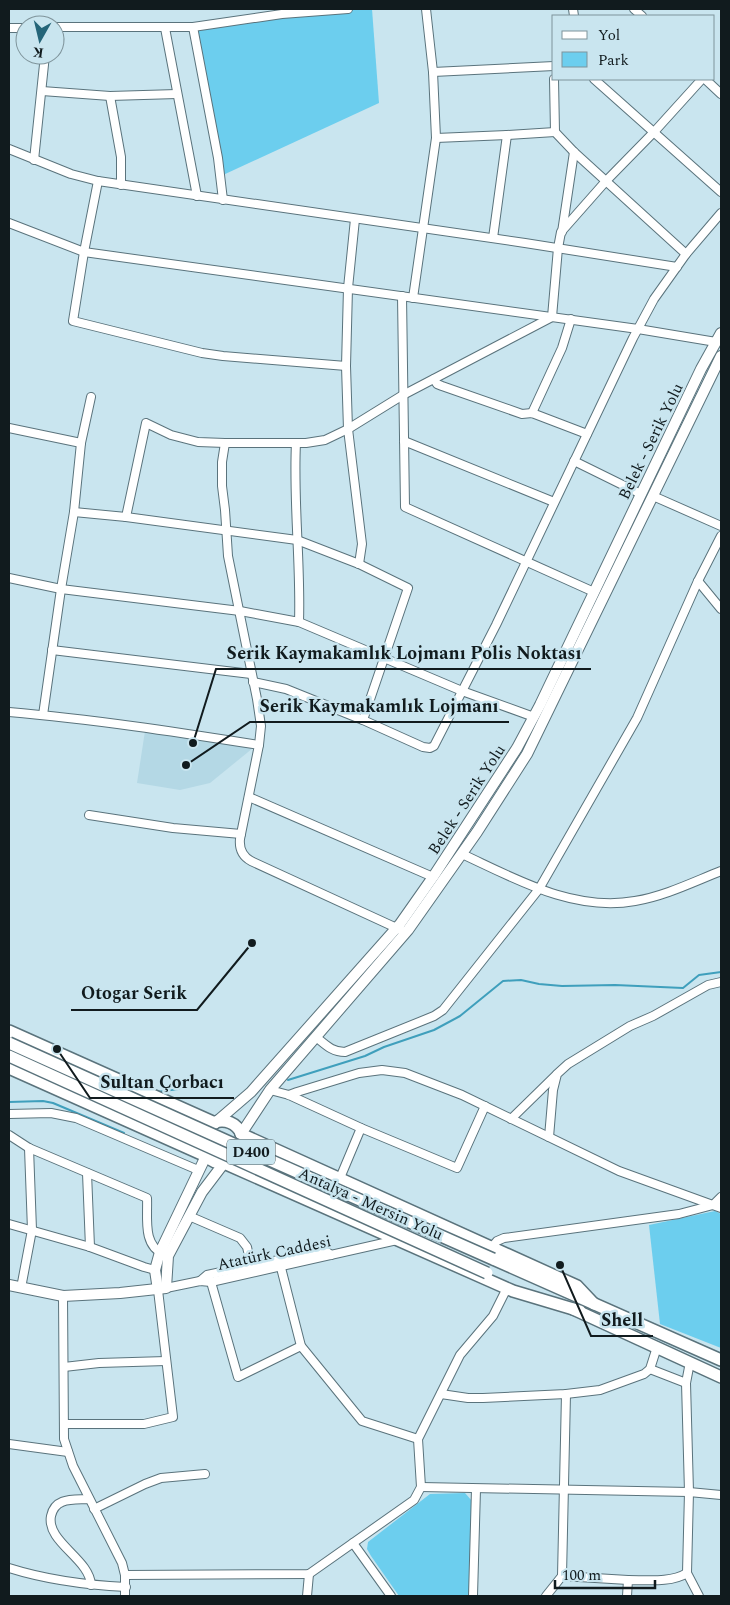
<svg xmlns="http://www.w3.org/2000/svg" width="730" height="1605" font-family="Spectral,serif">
<rect width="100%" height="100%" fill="#c9e5ef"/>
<polygon fill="#b4d8e5" points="145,731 253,748 210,783 180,790 137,783"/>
<g fill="#6cceee">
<polygon points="354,9 372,9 379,103 223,175 195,26 285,12"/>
<polygon points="715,1211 721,1214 721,1348 660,1324 649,1225"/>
<polygon points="465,1493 472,1501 470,1596 399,1596 371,1556 367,1549 368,1542 430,1494"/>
</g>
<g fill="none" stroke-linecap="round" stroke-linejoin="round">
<g stroke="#3f9fbc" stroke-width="2">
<polyline points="288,1080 365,1056 384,1047 434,1030 460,1016 503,981 521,980 539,984 562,986 615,985 683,988 699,975 721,972"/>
<polyline points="157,1092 214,1084"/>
<polyline points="9,1102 43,1101 53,1103 124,1133"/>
</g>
<g stroke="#5a737c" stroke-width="10">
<g id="minor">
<polyline points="573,9 574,16"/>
<polyline points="634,9 642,16"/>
<polyline points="55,27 193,27 282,14 348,9"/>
<polyline points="193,27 218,158 223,200"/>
<polyline points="9,28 25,28"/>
<polyline points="165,28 197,196"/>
<polyline points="433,72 554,66"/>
<polyline points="554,79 555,132 574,152 686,254"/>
<polyline points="594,79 721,192"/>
<polyline points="705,79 721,94"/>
<polyline points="42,91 110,96 177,94"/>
<polyline points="110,96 121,157 121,185"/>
<polyline points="436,138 507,135 555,132"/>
<polyline points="9,149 71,174 98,181 525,243 677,267"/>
<polyline points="34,160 45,55"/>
<polyline points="98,181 84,252 73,321 202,353 223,356 346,366"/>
<polyline points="355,219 348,288 346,366 348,429 362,544 359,564"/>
<polyline points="9,223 84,252 638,329 716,342"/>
<polyline points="562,232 574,152"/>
<polyline points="493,238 507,135"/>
<polyline points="402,296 405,507 594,592"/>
<polyline points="413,298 436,138 433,72 426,9"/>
<polyline points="552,317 558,248 561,232 606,181 654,132 702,79"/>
<polyline points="434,379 437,384 442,386 522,414 532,413 587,434"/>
<polyline points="532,413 562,348 571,319"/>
<polyline points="9,428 81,443"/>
<polyline points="404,441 554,502"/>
<path d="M225,443L222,462V486L225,510L228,556L257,699L261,726L259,745L240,839C239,849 242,856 251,861L401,930"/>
<path d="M296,443C293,503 301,563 299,622"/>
<polyline points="574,461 641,494"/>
<polyline points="653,496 721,526"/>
<polyline points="74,512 126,517 297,540 359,564 408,588 363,720"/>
<polyline points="126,517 146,423 171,435 198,442 225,443 306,443 325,440 348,429 403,395 552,317"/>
<polyline points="9,578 61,589 240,611 299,622 462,691 534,717"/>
<polyline points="698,581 721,609"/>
<polyline points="52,650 251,674"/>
<polyline points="253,682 286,689 363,720 423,747 430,748 434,746 496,625 633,338 654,299 686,254 721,213"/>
<path d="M9,712C92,719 176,732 259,745"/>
<polyline points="43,715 61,589 74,512 81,443 91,397"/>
<polyline points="249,797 433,877"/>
<polyline points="89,815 173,828 241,834"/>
<path d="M462,854C516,879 573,912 635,901C665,896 693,882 721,871"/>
<path d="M316,1037C326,1045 332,1052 345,1052L434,1016L443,1010L539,889L637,718L698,581L721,536"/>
<polyline points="270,1090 289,1095 361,1128 457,1168 485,1106"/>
<polyline points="289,1095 297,1092 359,1073 382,1070 405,1073 462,1095 619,1171 721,1208"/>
<polyline points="9,1114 51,1113 76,1118 198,1170"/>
<polyline points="511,1119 556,1075"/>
<path d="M9,1135L29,1148L147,1198C148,1217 142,1246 164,1254"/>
<polyline points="549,1137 553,1090 557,1074 568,1064 630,1026 653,1016 708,985 721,982"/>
<polyline points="87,1173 90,1247"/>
<polyline points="340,1178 361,1128"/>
<polyline points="189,1216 240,1238 247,1247 251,1265"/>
<polyline points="9,1224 90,1247 144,1267 155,1270"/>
<polyline points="492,1247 497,1241 504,1238 679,1214 713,1205 721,1197"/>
<polyline points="279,1260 301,1346 362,1421 418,1439"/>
<polyline points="200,1281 207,1275 321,1251 327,1252 331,1255"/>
<polyline points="211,1282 238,1377 301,1346"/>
<polyline points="21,1288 32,1230 29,1148"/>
<polyline points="166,1288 200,1281 211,1282 397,1240"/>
<polyline points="63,1296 64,1439 73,1466 122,1563 125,1575 125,1596"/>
<polyline points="64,1367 99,1363 166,1361"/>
<polyline points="650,1369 686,1383"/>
<polyline points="441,1394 468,1398 483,1398 566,1394 600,1390 644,1374 650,1369 657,1347"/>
<polyline points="64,1424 144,1424 173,1417 158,1290"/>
<polyline points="9,1444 68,1452"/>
<polyline points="421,1487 689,1492 721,1495"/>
<path d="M89,1499C73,1500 55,1497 51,1516C46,1542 90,1559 91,1585"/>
<polyline points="94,1509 145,1484 161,1478 205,1474"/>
<polyline points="353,1543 391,1596"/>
<path d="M9,1568C47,1580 86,1585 126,1587"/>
<polyline points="687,1573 699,1596"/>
<polyline points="125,1575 309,1574 414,1500 421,1487 418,1439 460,1355 493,1316 507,1288"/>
<polyline points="562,1576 628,1580"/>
<polyline points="307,1596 309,1574"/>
<polyline points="473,1596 476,1489"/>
<polyline points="546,1596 562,1576 566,1394"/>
<path d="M627,1596L628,1580C647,1580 671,1583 687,1573L689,1492L686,1383L690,1362"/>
</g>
</g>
<g stroke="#5a737c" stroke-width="12">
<g id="major">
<polyline points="215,1123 251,1092 400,924 433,877 517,748 540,705 701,369 721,333"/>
<polyline points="241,1134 270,1090 408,930 477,832 527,754 721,356"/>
<polyline points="9,1285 63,1296 120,1293 166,1288 168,1256 202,1192 224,1163"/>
<polyline points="158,1290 155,1270 160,1252 206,1156"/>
</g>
</g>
<g stroke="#5a737c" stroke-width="14">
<g id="highway">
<polyline points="9,1031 215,1123"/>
<polyline points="9,1068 206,1156"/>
<circle cx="222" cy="1142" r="21"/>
<polyline points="241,1134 577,1286 594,1304"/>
<polyline points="224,1163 513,1291 580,1311"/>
<polyline points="493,1259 721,1360"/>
<polyline points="573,1309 721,1377"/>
</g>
</g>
<use href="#minor" stroke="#fff" stroke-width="8"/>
<use href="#major" stroke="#fff" stroke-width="10"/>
<use href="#highway" stroke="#fff" stroke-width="11"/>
<g stroke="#5a737c" stroke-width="14" stroke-linecap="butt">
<g id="highway-bridge">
<polyline points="9,1043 229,1142 493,1259"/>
<polyline points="9,1056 487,1273"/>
</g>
</g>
<use href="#highway-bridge" stroke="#fff" stroke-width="11"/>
</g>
<g text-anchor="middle" stroke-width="5" stroke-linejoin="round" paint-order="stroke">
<rect fill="#c9e5ef" stroke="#48585d" stroke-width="1" x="227" y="1139.5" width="48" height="25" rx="4"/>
<g font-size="15" font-weight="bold" fill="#111b1e">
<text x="251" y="1157">D400</text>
</g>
<g font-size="16" fill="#111b1e" stroke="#c9e5ef">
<text transform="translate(650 441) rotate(-64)" y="6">Belek - Serik Yolu</text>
<text transform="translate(466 799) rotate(-57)" y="6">Belek - Serik Yolu</text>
<text transform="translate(371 1203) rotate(24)" y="6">Antalya - Mersin Yolu</text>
<text transform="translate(274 1252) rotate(-12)" y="6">Atatürk Caddesi</text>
</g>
</g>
<path fill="none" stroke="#111b1e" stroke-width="2" d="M193 743L216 669H591M186 765L250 722H509M252 943L197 1010H71M57 1049L90 1098H234M560 1265L591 1336H653"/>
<g fill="#111b1e" stroke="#c9e5ef" stroke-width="2">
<circle cx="193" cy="743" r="5"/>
<circle cx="186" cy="765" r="5"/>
<circle cx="252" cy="943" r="5"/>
<circle cx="57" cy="1049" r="5"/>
<circle cx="560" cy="1265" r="5"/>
</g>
<g font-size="18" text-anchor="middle" font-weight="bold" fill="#111b1e" stroke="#c9e5ef" stroke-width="5" stroke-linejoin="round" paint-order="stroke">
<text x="404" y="659">Serik Kaymakamlık Lojmanı Polis Noktası</text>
<text x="379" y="712">Serik Kaymakamlık Lojmanı</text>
<text x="134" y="999">Otogar Serik</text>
<text x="162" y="1088">Sultan Çorbacı</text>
<text x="622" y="1326">Shell</text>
</g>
<rect width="730" height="1605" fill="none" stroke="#111b1e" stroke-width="20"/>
<rect x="552" y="15" width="162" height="65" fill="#c9e5ef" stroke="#7f949b"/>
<rect x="562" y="31" width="25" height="8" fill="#ffffff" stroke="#7f949b"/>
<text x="598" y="40" font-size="15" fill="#111b1e">Yol</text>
<rect x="562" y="52" width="25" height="15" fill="#6cceee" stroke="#7f949b"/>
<text x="598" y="65" font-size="15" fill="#111b1e">Park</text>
<g transform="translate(40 40) rotate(188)"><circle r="24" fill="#c9e5ef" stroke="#7f949b"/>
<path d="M0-4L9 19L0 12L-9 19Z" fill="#246579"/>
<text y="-8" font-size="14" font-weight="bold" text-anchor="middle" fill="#111b1e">K</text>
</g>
<path d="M555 1580v8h100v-8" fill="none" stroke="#111b1e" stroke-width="2.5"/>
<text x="562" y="1580" font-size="15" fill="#111b1e" stroke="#c9e5ef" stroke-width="4" paint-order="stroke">100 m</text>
</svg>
